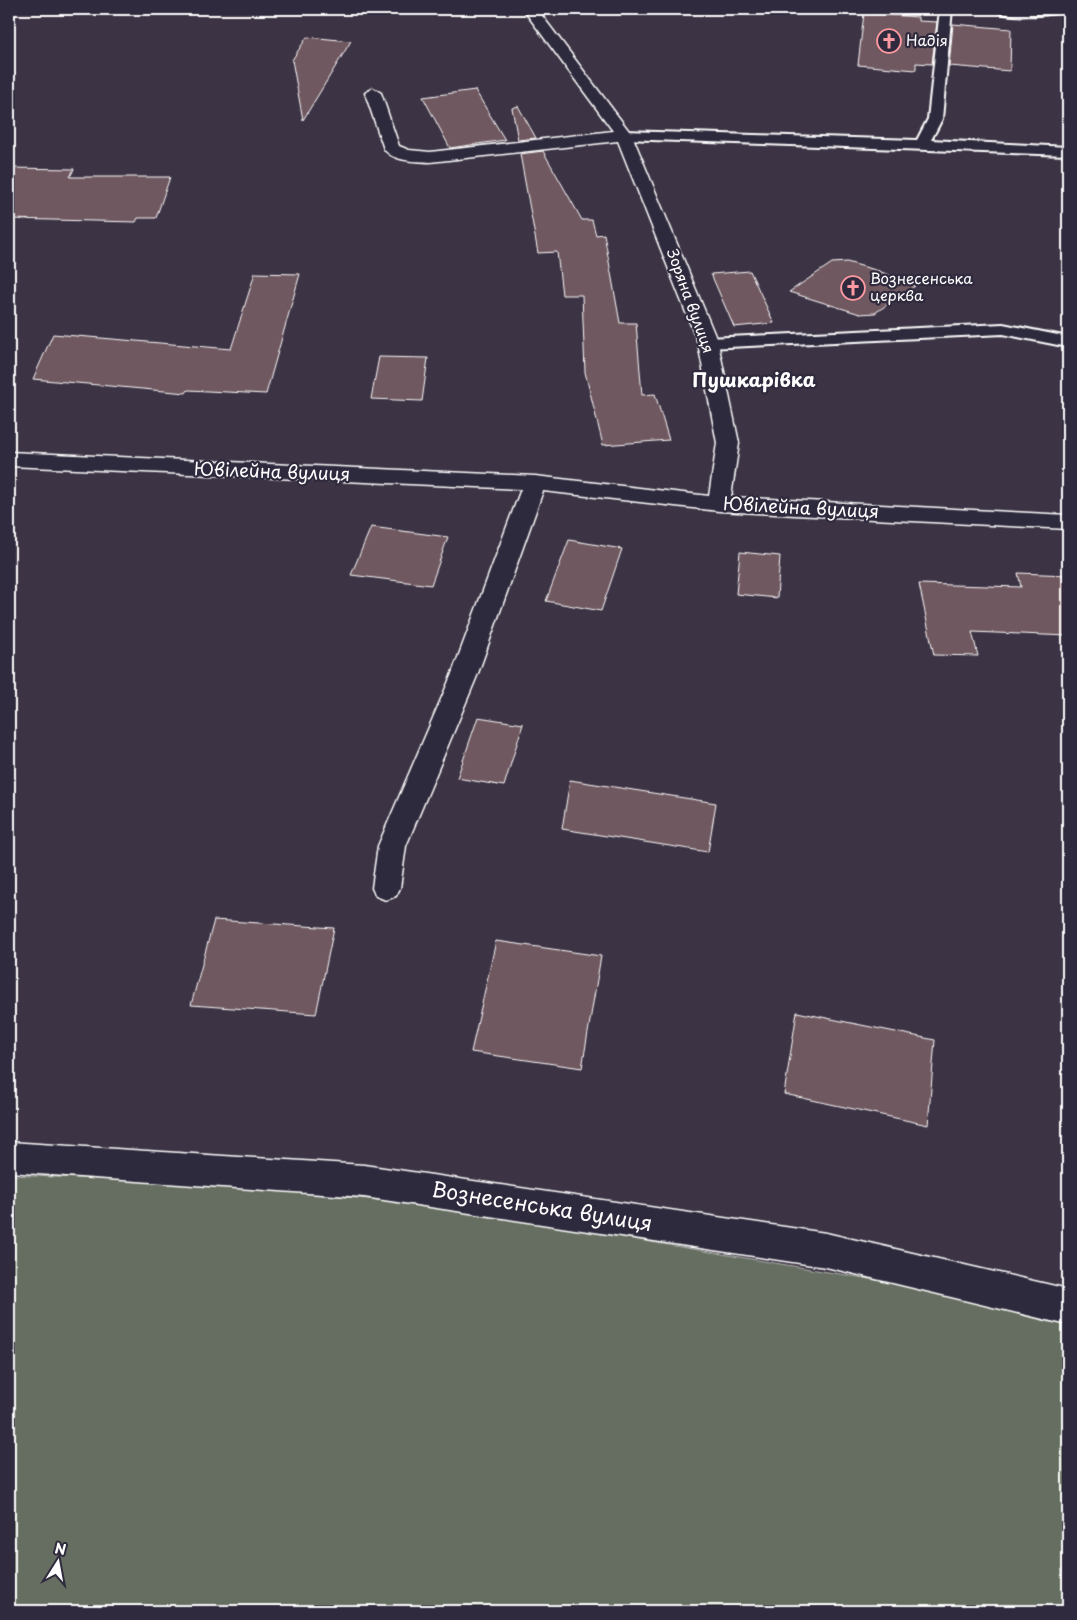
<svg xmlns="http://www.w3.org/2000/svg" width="1077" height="1620" font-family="'Playpen Sans',sans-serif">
<rect width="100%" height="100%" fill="#3c3344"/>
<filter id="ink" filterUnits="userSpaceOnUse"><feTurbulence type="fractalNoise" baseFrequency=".02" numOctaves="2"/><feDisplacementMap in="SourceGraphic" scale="10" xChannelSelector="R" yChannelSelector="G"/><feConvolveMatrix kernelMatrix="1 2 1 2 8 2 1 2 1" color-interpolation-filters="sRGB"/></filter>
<g filter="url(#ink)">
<polygon fill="#656e61" stroke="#b2b6b0" points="9,1175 196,1183 432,1205 982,1298 1068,1317 1068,1611 9,1611"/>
<g fill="#705961" stroke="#fff">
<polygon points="864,13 918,17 918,21 937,22 932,64 916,63 916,70 858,65"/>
<polygon points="953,24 1011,29 1010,71 949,66"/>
<polygon points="307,37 351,41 303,120 292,60"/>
<polygon points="475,90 505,140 450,148 423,97"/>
<polygon points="518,106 536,138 518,140 512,108"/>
<polygon points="543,151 582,220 592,220 596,235 604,234 620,323 636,323 642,395 655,394 669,440 603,445 585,372 582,295 562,295 557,252 538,253 520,154"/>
<polygon points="9,168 74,169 70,177 170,177 156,218 138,218 136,222 9,219"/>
<polygon points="847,262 879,271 915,286 875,313 860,314 789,292 832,263"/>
<polygon points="750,271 774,323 734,327 711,274"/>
<polygon points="255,273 300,274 266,394 188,390 186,393 33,379 53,334 231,349"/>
<polygon points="379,357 428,358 422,401 371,399"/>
<polygon points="371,527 448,537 431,585 351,575"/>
<polygon points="569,540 622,549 601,611 546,601"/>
<polygon points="740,552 780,556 777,598 736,594"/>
<polygon points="1018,573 1068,575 1068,636 972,632 978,656 934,655 919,584 1021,587"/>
<polygon points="478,717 523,724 504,786 457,778"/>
<polygon points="570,780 716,803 708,852 562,829"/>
<polygon points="214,920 334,928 316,1014 191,1005"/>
<polygon points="496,941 601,956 582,1068 471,1052"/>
<polygon points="797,1012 935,1040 928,1125 784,1094"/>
</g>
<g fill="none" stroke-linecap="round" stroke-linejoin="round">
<g stroke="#fff" stroke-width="4">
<g id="service">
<polygon points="940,9 952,9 942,119 931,140 1068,147 1068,155 624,139 617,135 624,131 917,140 928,119"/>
<path d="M995,9H1062L1060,12C1048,15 1002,19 995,9Z"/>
<polygon points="1003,324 1068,337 1068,347 1003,334 708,348 702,347 699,343 702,339 708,338"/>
</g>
</g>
<g stroke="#fff" stroke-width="3">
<g id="minor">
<path d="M523,9H537L632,135L718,343L739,443L731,497L1068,515V529L719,511L543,491L477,676L406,846L400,888L396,896L386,900L376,896L372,888L378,846L451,676L521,489L9,466V452L535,476L709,496L717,443L698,343L618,141L430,162C416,161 393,162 384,149L365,93L373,88L381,93L399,146L409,150L430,152L613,131Z"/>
<polygon points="9,1142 364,1165 826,1233 1068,1289 1068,1325 826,1267 364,1197 9,1172"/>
</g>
</g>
<use href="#service" fill="#2f2a3d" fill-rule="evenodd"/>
<use href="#minor" fill="#2f2a3d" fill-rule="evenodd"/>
</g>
</g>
<defs>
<g id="church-ring" transform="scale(1.25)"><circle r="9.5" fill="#2f2a3d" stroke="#ff9aa2" stroke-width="1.5"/><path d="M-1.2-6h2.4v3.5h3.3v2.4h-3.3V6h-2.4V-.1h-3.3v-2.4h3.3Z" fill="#ff9aa2"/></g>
</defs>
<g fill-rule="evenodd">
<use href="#church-ring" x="889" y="41"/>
<use href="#church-ring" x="853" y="288"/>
</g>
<g text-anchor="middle" stroke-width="4.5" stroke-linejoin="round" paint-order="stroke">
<g font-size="15" fill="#fff" stroke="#2f2a3d" text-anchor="start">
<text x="906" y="46">Надія</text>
<text x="870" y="284">Вознесенська<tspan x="870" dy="17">церква</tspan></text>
</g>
<g font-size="15" fill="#fff" stroke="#2f2a3d">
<text transform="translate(690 301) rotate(70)" y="5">Зоряна вулиця</text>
</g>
<g font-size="18" fill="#fff" stroke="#2f2a3d">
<text transform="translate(272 472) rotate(2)" y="6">Ювілейна вулиця</text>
<text transform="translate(801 508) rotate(3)" y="6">Ювілейна вулиця</text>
</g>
<g font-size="19" font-weight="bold" fill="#fff" stroke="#2f2a3d">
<text x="754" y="387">Пушкарівка</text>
</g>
<g font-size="21" fill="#fff" stroke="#2f2a3d">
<text transform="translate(542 1207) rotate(9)" y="7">Вознесенська вулиця</text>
</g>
</g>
<rect width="1077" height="1620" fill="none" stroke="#2f2a3d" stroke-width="30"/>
<rect x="15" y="15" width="1047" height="1590" fill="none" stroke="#fff" stroke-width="2" filter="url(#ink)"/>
<g transform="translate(58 1562) rotate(11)" stroke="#2f2a3d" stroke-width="4" paint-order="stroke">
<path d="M0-4L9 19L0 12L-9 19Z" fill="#ffffff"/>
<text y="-8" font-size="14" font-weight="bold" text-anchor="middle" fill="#ffffff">N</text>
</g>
</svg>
